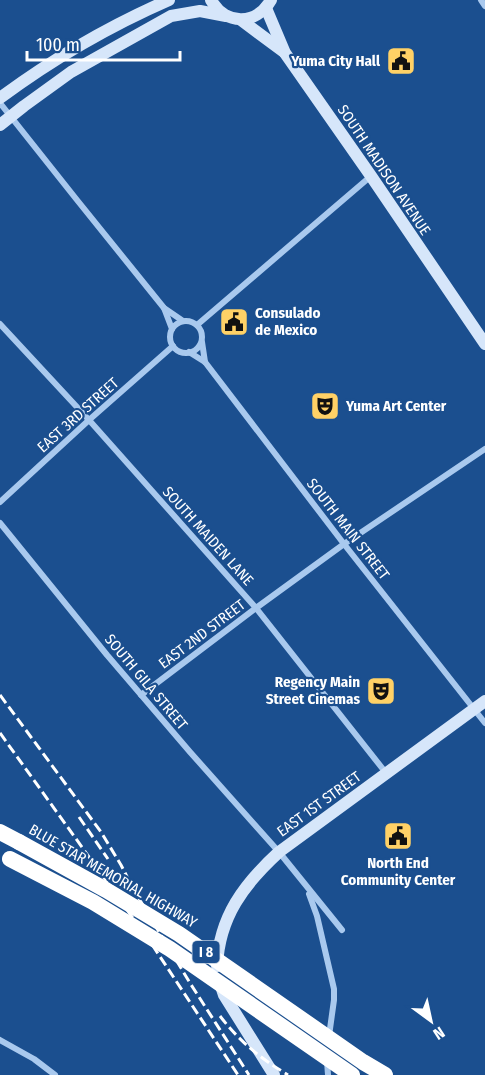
<svg xmlns="http://www.w3.org/2000/svg" width="485" height="1075" font-family="'Fira Sans Condensed',sans-serif">
<rect width="100%" height="100%" fill="#1b4f8f"/>
<g fill="none" stroke-linecap="round" stroke-linejoin="round">
<g stroke="#a9c9ee" stroke-width="6">
<polyline points="481,0 485,6"/>
<polyline points="0,103 77,200 164,308 183,321"/>
<polyline points="164,308 172,329"/>
<circle cx="186" cy="337" r="16"/>
<polyline points="0,324 89,420 256,608 386,773"/>
<polyline points="197,325 371,176"/>
<polyline points="202,342 205,362"/>
<polyline points="189,352 205,362 344,544 485,723"/>
<polyline points="0,502 89,420 173,346"/>
<polyline points="0,523 107,655 190,752 279,852 342,930"/>
<polyline points="141,695 256,608 344,544 485,449"/>
<polyline points="309,894 317,916 334,989 334,1000 329,1036"/>
<polyline points="0,1040 34,1059 55,1075"/>
<polyline points="327,1061 328,1075"/>
</g>
<g stroke="#d6e6fa" stroke-width="12">
<path d="M211,0C225,25 256,26 271,0"/>
<polyline points="266,8 285,53 371,176 485,344"/>
<polyline points="241,20 284,52"/>
<path d="M0,98C54,58 107,27 169,0"/>
<polyline points="0,125 24,106 71,72 171,16 200,11 226,16"/>
<path d="M217,966C219,917 244,884 279,852L485,701"/>
<polyline points="220,983 224,995 274,1075"/>
</g>
<polyline stroke="#fff" stroke-width="16" points="0,832 19,842"/>
<g stroke="#fff" stroke-width="3" stroke-dasharray="10 4.5" stroke-linecap="butt">
<polyline points="0,695 101,832 121,865 135,892 190,983 249,1075"/>
<polyline points="0,733 153,946 238,1075"/>
<polyline points="79,817 108,859"/>
<path d="M220,1016C240,1042 260,1058 288,1075"/>
</g>
<g stroke="#fff" stroke-width="16">
<polyline points="19,842 106,890 179,934 363,1062 385,1075"/>
<polyline points="10,859 93,902 170,949 352,1075"/>
</g>
</g>
<defs>
<g id="civic-square" transform="scale(1.5)"><rect x="-9" y="-9" width="18" height="18" rx="4" fill="#ffd166" stroke="#1b4f8f"/><path d="M-.6-6.5H3V-4.5H.6V-3L4-1V1h2V6H-6V1h2V-1L-.6-3ZM-1.2 2.5V6h2.4V2.5Z" fill="#111"/></g>
<g id="theatre-square" transform="scale(1.5)"><rect x="-9" y="-9" width="18" height="18" rx="4" fill="#ffd166" stroke="#1b4f8f"/><path d="M-5-5.5Q0-4 5-5.5V0Q5 5 0 6Q-5 5-5 0ZM-3.3-2.5H-1v1.5H-3.3ZM1-2.5H3.3v1.5H1ZM-2.8 1Q0 5.5 2.8 1Z" fill="#111"/></g>
</defs>
<g fill-rule="evenodd">
<use href="#civic-square" x="401" y="61"/>
<use href="#civic-square" x="234" y="322"/>
<use href="#theatre-square" x="325" y="406"/>
<use href="#theatre-square" x="381" y="691"/>
<use href="#civic-square" x="398" y="836"/>
</g>
<g text-anchor="middle" stroke-width="4.5" stroke-linejoin="round" paint-order="stroke">
<rect fill="#1b4f8f" stroke="#bbcadd" stroke-width="1.5" x="192.5" y="941" width="27" height="22" rx="4.5"/>
<g font-size="14" font-weight="bold" fill="#fff">
<text x="206" y="957">I 8</text>
</g>
<g font-size="15" font-weight="bold" fill="#fff" stroke="#1b4f8f" text-anchor="end">
<text x="380" y="66">Yuma City Hall</text>
<text x="255" y="318" text-anchor="start">Consulado<tspan x="255" dy="17">de Mexico</tspan></text>
<text x="346" y="411" text-anchor="start">Yuma Art Center</text>
<text x="360" y="687">Regency Main<tspan x="360" dy="17">Street Cinemas</tspan></text>
<text x="398" y="868" text-anchor="middle">North End<tspan x="398" dy="17">Community Center</tspan></text>
</g>
<g font-size="15" fill="#fff" stroke="#1b4f8f">
<text transform="translate(384 170) rotate(56)" y="5">SOUTH MADISON AVENUE</text>
<text transform="translate(78 415) rotate(-42)" y="5">EAST 3RD STREET</text>
<text transform="translate(348 529) rotate(52)" y="5">SOUTH MAIN STREET</text>
<text transform="translate(208 536) rotate(48)" y="5">SOUTH MAIDEN LANE</text>
<text transform="translate(202 634) rotate(-37)" y="5">EAST 2ND STREET</text>
<text transform="translate(146 682) rotate(50)" y="5">SOUTH GILA STREET</text>
<text transform="translate(319 804) rotate(-36)" y="5">EAST 1ST STREET</text>
<text transform="translate(113 876) rotate(30)" y="5">BLUE STAR MEMORIAL HIGHWAY</text>
</g>
</g>
<g transform="translate(431 1021) rotate(147)" stroke="#1b4f8f" stroke-width="4.5" paint-order="stroke">
<path d="M0-4.5L10 22L0 15L-10 22Z" fill="#ffffff"/>
<text y="-9" font-size="16" font-weight="bold" text-anchor="middle" fill="#ffffff">N</text>
</g>
<path d="M27 51v9h153v-9" fill="none" stroke="#ffffff" stroke-width="3"/>
<text x="36" y="51" font-size="18" fill="#ffffff" stroke="#1b4f8f" stroke-width="4.5" paint-order="stroke">100 m</text>
</svg>
